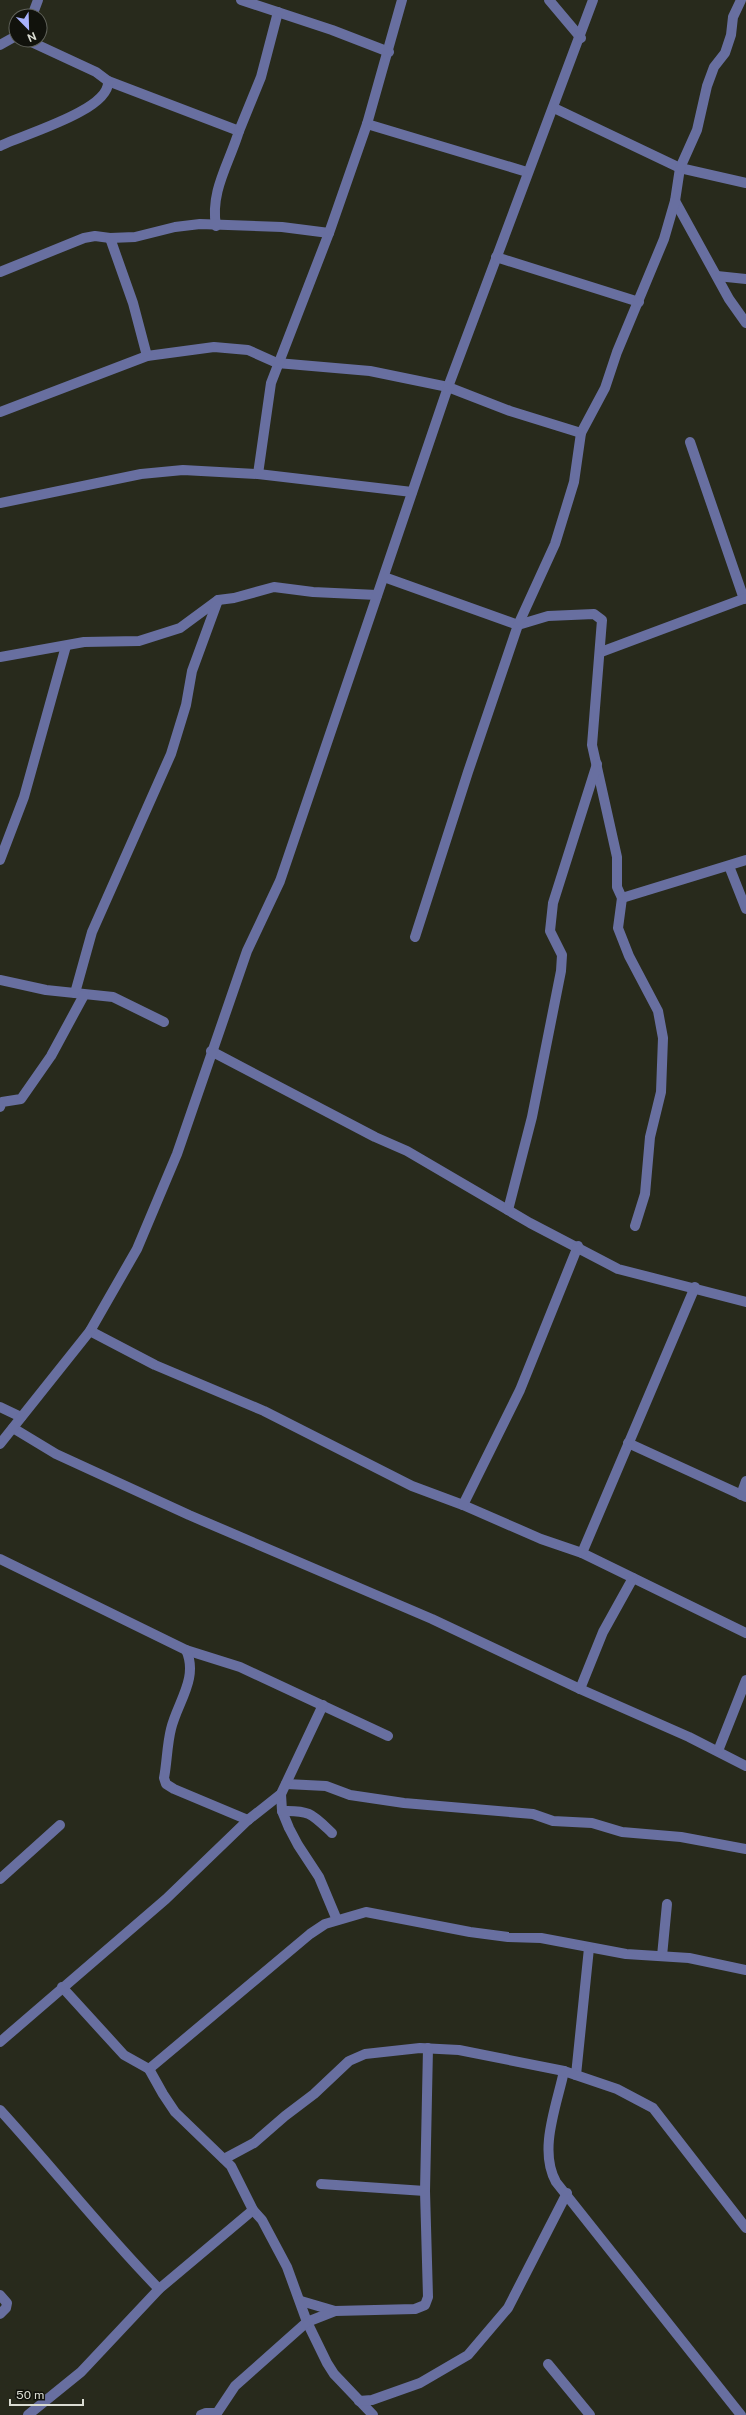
<svg xmlns="http://www.w3.org/2000/svg" width="746" height="2415" font-family="'Public Sans',sans-serif">
<rect width="100%" height="100%" fill="#282a1c"/>
<g fill="none" stroke-linecap="round" stroke-linejoin="round">
<g stroke="#686fa0" stroke-width="10">
<polyline points="241,0 332,30 389,52"/>
<polyline points="549,0 581,38"/>
<polyline points="32,16 38,0"/>
<path d="M27,40L96,72L108,81L239,131C229,164 210,191 216,226"/>
<polyline points="0,45 16,36"/>
<polyline points="554,108 680,168 746,183"/>
<polyline points="367,124 527,172"/>
<polyline points="239,131 261,77 278,12"/>
<path d="M0,146C22,135 111,110 108,81"/>
<polyline points="675,201 729,299 746,323"/>
<polyline points="496,257 639,302"/>
<polyline points="0,272 84,238 95,236 110,238"/>
<polyline points="717,276 746,279"/>
<polyline points="147,356 133,303 110,238 135,237 175,227 200,224 282,227 329,233"/>
<polyline points="0,412 147,356 214,347 248,350 277,363 370,371 448,387 510,411 581,433"/>
<polyline points="690,442 744,599"/>
<polyline points="258,474 271,383 329,233 367,124 402,0"/>
<polyline points="0,503 141,474 183,470 258,474 412,492"/>
<polyline points="384,577 518,625 548,616 594,614 602,620 592,745 617,857 617,887 622,898 618,928 629,956 658,1011 663,1038 661,1092 650,1137 645,1194 635,1226"/>
<polyline points="601,652 746,598"/>
<polyline points="0,657 84,642 139,641 180,628 218,600 234,598 274,587 313,592 377,595"/>
<polyline points="0,860 24,797 66,646"/>
<polyline points="729,866 746,909"/>
<polyline points="622,898 746,860"/>
<polyline points="415,937 468,772 518,625 555,544 574,482 581,433 605,388 617,352 664,239 675,201 680,168 697,130 707,86 714,67 725,53 731,35 733,17 741,0"/>
<polyline points="0,980 46,990 113,997 164,1022"/>
<polyline points="75,993 92,932 171,754 186,705 192,671 218,600"/>
<polyline points="211,1051 375,1137 407,1151 530,1223 618,1269 746,1302"/>
<polyline points="0,1107 2,1102 21,1099 51,1056 84,995"/>
<polyline points="508,1210 532,1117 561,971 562,955 550,931 553,903 597,764"/>
<polyline points="695,1287 582,1553 746,1633"/>
<polyline points="90,1331 155,1365 264,1411 412,1486 463,1505 541,1539 582,1553"/>
<polyline points="0,1407 21,1417"/>
<polyline points="13,1428 56,1454 189,1515 432,1619 580,1689 689,1737 746,1766"/>
<polyline points="628,1443 746,1497"/>
<polyline points="0,1444 90,1331 137,1249 177,1154 247,951 280,881 448,387 593,0"/>
<polyline points="741,1495 746,1481"/>
<polyline points="463,1505 520,1390 578,1246"/>
<polyline points="0,1559 186,1650 240,1667 388,1736"/>
<path d="M186,1650C199,1678 177,1703 171,1729C167,1745 167,1762 164,1778L166,1784L174,1789L248,1820"/>
<polyline points="580,1689 603,1632 633,1578"/>
<polyline points="718,1751 746,1680"/>
<polyline points="286,1784 326,1786 350,1795 404,1803 533,1814 553,1821 592,1823 622,1832 681,1837 746,1849"/>
<polyline points="281,1794 282,1811 289,1828 298,1845 319,1877 337,1920"/>
<path d="M282,1811C310,1810 312,1814 332,1833"/>
<polyline points="0,1879 60,1825"/>
<polyline points="662,1956 667,1904"/>
<polyline points="62,1987 124,2055 149,2069 163,2094 175,2112 231,2166 253,2210 262,2220 287,2267 307,2322 327,2363 334,2374 373,2415"/>
<polyline points="0,2042 166,1899 248,1820 281,1794 323,1705"/>
<polyline points="149,2069 310,1934 325,1924 366,1912 470,1932 508,1937 541,1938 626,1954 689,1958 746,1970"/>
<path d="M564,2071C557,2105 538,2150 556,2182L741,2415"/>
<polyline points="576,2075 589,1948"/>
<path d="M0,2110C54,2169 103,2232 159,2289"/>
<polyline points="224,2159 254,2143 285,2116 314,2094 349,2061 365,2054 420,2048 459,2050 564,2071 617,2089 653,2108 746,2228"/>
<polyline points="321,2184 425,2191"/>
<polyline points="0,2295 7,2303 6,2308 0,2314"/>
<polyline points="301,2301 335,2311 415,2309 425,2305 428,2297 425,2191 428,2048"/>
<polyline points="548,2364 590,2415"/>
<polyline points="359,2401 372,2400 420,2383 468,2355 508,2308 567,2193"/>
<polyline points="28,2415 81,2372 159,2289 253,2210"/>
<polyline points="201,2415 206,2413 217,2413 235,2386 307,2322 335,2311"/>
</g>
</g>
<g transform="translate(28 28) rotate(157)"><circle r="19" fill="#11120c" stroke="#61635b"/>
<path d="M0-3L7 15L0 10L-7 15Z" fill="#a7b1fc"/>
<text y="-6" font-size="11" font-weight="bold" text-anchor="middle" fill="#dadcd2">N</text>
</g>
<path d="M10 2399v6h73v-6" fill="none" stroke="#dadcd2" stroke-width="2"/>
<text x="16" y="2399" font-size="12" fill="#dadcd2" stroke="#11120c" stroke-width="3" paint-order="stroke">50 m</text>
</svg>
